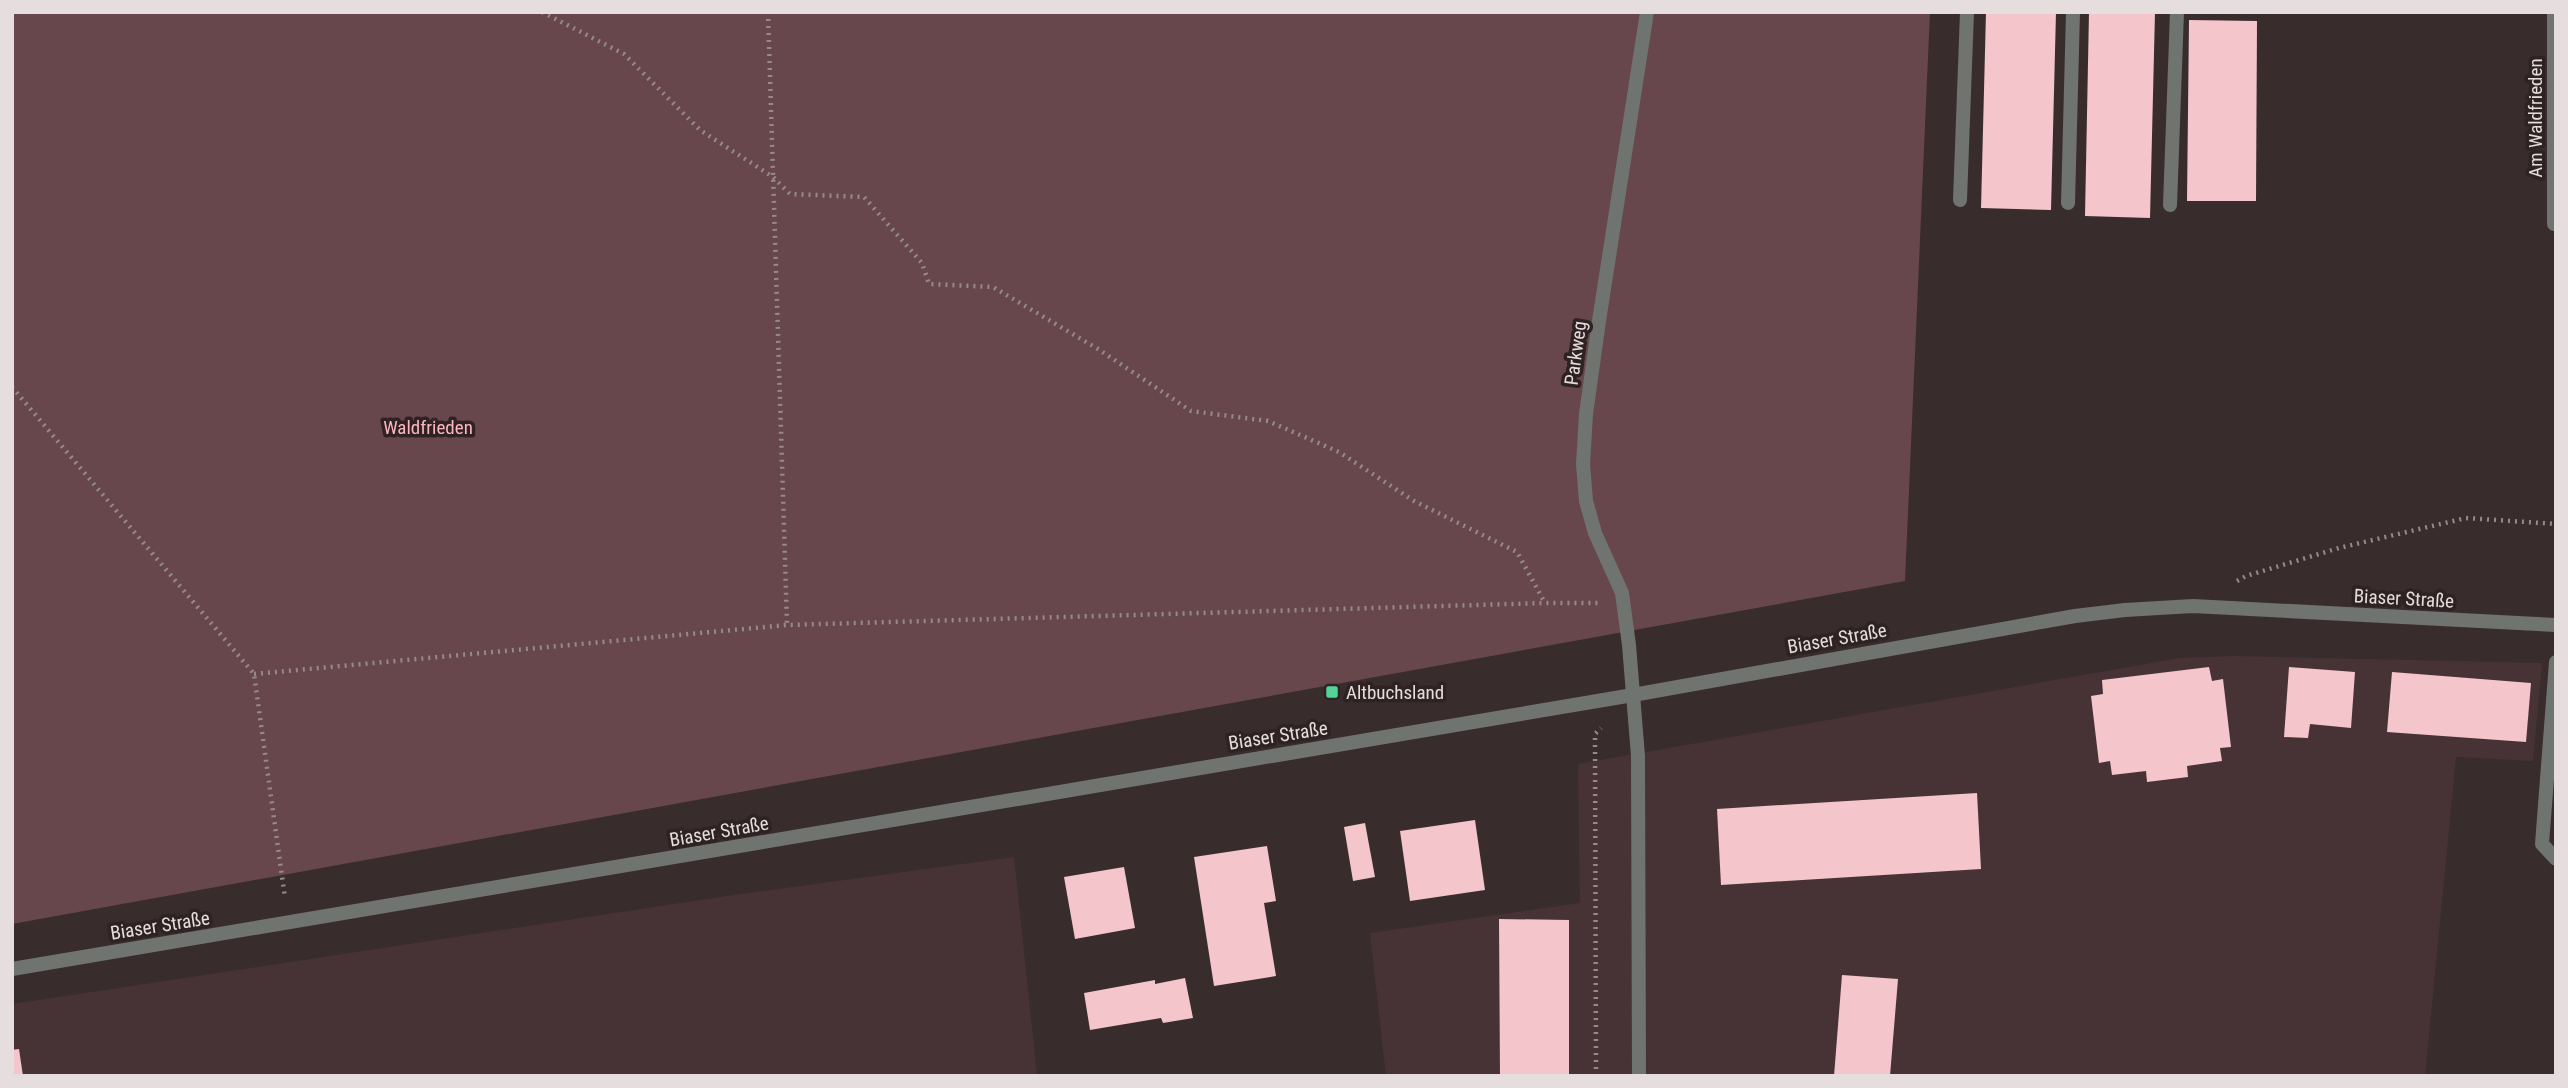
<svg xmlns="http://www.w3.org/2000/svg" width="2568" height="1088" font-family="'Roboto Condensed',sans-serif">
<rect width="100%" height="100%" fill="#392c2d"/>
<g fill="#473336">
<polygon points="2234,656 2542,663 2533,761 2456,757 2425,1076 1386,1076 1370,933 1580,903 1578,764 2180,658"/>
<polygon points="1014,857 1037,1076 12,1076 12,1004 734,895"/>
</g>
<polygon fill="#67474b" points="12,12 1930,12 1905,581 12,924"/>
<g fill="#f4c5ca">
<polygon points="1986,12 2056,12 2051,210 1981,208"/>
<polygon points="2089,12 2155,12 2150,218 2085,216"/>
<polygon points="2189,20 2257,21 2256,201 2187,201"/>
<polygon points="2209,667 2212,681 2223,679 2231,747 2220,748 2222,761 2187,766 2188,777 2147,782 2146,771 2112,775 2110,761 2099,763 2091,696 2103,694 2102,680"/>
<polygon points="2289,667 2355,672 2351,728 2310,724 2308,738 2284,737"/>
<polygon points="2392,672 2531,683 2526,742 2387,732"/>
<polygon points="1977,793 1981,869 1721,885 1717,809"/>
<polygon points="1475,820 1485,890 1410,901 1400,831"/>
<polygon points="1365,823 1375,877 1353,881 1344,827"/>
<polygon points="1267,846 1276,901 1264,903 1276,976 1214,986 1194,857"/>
<polygon points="1124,867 1135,928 1075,939 1064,877"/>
<polygon points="1499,919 1569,920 1569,1076 1500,1076"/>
<polygon points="1842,975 1898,979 1890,1076 1834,1076"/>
<polygon points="1185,978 1193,1018 1163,1023 1161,1018 1090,1030 1084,993 1155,980 1155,984"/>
<polygon points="19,1049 23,1076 12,1076 12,1050"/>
</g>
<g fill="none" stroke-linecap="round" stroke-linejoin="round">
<g stroke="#948a8b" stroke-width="4.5" stroke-dasharray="2 5" stroke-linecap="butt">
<polyline points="542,12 624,54 700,130 773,177 790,194 864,197 922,263 929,284 993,287 1098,349 1191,411 1268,421 1339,452 1414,501 1517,552 1545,603"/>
<polyline points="768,12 787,625"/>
<polyline points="12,387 254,674 285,898"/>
<polyline points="2237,581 2246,576 2339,548 2466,518 2556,524"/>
<polyline points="254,674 787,625 1545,603 1598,603"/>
<polyline points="1596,1076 1595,734 1601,728"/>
</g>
<g stroke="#6f7471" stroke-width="14">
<polyline points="1960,200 1967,12"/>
<polyline points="2068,203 2073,12"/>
<polyline points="2170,205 2177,12"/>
</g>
<g stroke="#6f7471" stroke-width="14">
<polyline points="2554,12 2554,224"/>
<polyline points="2556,662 2542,844 2556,859"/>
<polyline points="12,969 1633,695 2075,616 2125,610 2193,606 2556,625"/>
<polyline points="1639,1076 1638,756 1629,645 1622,593 1595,533 1586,501 1583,464 1586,414 1599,321 1647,12"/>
</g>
</g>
<rect fill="#53d396" stroke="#2e2223" stroke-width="2.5" x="1325" y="685" width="14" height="14" rx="3.5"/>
<g text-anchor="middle" stroke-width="7" stroke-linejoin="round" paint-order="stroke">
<g font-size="19" fill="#e5ddde" stroke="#2e2223">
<text transform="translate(2535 118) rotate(-90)" y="7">Am Waldfrieden</text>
<text transform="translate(1575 353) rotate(-82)" y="7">Parkweg</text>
<text transform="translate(2404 598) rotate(3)" y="7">Biaser Straße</text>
<text transform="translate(1837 638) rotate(-10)" y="7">Biaser Straße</text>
<text transform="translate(1278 735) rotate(-9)" y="7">Biaser Straße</text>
<text transform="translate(719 831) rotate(-10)" y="7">Biaser Straße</text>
<text transform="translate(160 925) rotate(-9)" y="7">Biaser Straße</text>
</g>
<g font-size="19" fill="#feb6bf" stroke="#2e2223">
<text x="428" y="434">Waldfrieden</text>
</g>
<g font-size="19" fill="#e5ddde" stroke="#2e2223" text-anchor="start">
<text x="1346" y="699">Altbuchsland</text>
</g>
</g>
<rect width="2568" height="1088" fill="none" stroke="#e5ddde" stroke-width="28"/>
</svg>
